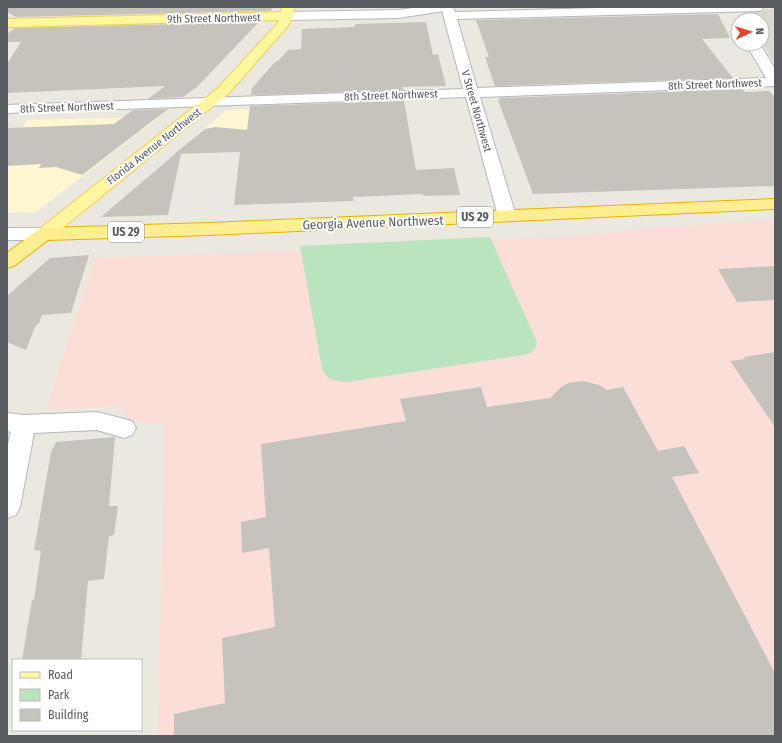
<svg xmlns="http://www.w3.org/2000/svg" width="782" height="743" font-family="'Fira Sans Condensed',sans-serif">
<rect width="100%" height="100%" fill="#ebe9df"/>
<g fill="#fef6d1">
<polygon points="289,108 287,150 173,155 226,110"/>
<polygon points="159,117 36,212 7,213 7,156 27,120"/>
</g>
<polygon fill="#dbd8cd" points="775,9 775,65 762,43 762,20 748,20 743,11"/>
<polygon fill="#fbded8" points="775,220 775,736 158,736 165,425 132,422 119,406 50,410 48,404 95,258 218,254 577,236 664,227"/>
<path fill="#bae4bd" d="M490,237L537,342L535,349L529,354L347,382C335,381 328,381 322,369L300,246Z"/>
<g fill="#c6c3bc">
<polygon points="7,7 274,7 270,11 16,17 7,12"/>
<polygon points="718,14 730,38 702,39 733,78 495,86 485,57 489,57 476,20"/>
<polygon points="259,22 197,87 183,97 148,99 165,86 7,93 7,64 21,42 7,42 7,34 15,28"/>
<polygon points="426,22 433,55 438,54 446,86 402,87 403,90 251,95 252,88 276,61 278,61 288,50 301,49 302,29 355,27 355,24"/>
<polygon points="742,89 745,92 769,91 775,97 775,186 533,194 498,100 500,100 499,98"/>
<polygon points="404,101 416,170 454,168 460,195 423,196 423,194 353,197 353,201 234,205 240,152 181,154 168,215 101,217 175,154 174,154 205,129 215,127 247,130 250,106"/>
<polygon points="168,109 82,175 56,167 39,168 41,164 7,166 7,128 114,124 133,110"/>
<polygon points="89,255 71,313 42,315 39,323 35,327 26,350 7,342 7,296 50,258"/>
<polygon points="775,266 775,300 737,302 718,269"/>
<polygon points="775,352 775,427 730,361 745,359 744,357"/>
<polygon points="583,381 599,385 607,390 623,387 658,451 684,446 699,473 672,477 775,673 775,736 174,736 174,714 225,703 222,638 275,627 269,548 242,553 241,522 266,517 261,444 406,421 400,399 481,387 487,407 550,398 561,387 568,383"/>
<polygon points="115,437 109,506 118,506 114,535 109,536 104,579 88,581 81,660 22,660 32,600 34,600 41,551 34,550 51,452 56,442"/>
</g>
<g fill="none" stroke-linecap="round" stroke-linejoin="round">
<g stroke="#b5b7bc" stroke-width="2">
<g id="minor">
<polygon points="441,7 453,7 455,12 634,7 764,7 762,10 758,11 457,19 477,88 766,78 746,44 760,44 775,69 775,86 480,97 516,216 513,220 507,221 501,220 498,216 466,97 7,113 7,105 463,89"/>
<polygon points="97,412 132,421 136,428 132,435 124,438 97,430 34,433 20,507 16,515 7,518 7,448 11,432 7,431 7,413 24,415"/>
</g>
</g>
<g stroke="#b5b8be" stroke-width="2">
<g id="secondary">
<polygon points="420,7 450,7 448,10 444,11 398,18 287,20 283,19 281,16 283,13 287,12 398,10"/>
<polygon points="7,228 44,228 50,230 53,234 50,238 44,240 7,240"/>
</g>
</g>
<g stroke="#f1d051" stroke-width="2">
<polygon id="primary" points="282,7 294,7 293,16 288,26 228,94 50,238 44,240 38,238 35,234 38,230 218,88 277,24 279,20 7,27 7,19 281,12"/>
</g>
<g stroke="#eab100" stroke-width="2">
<polygon id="trunk" points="775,199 775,209 209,235 48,240 14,266 7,268 7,253 38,230 44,228 209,223"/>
</g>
<use href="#minor" fill="#fff" fill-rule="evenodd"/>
<use href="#secondary" fill="#fff" fill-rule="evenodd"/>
<use href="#primary" fill="#fff6a0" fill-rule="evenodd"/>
<use href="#trunk" fill="#feee92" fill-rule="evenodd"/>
</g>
<g text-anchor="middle" stroke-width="4" stroke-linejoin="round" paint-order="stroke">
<g font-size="11" fill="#585b60" stroke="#fff">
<text transform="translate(214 18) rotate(-1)" y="4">9th Street Northwest</text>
<text transform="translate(715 84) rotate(-2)" y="4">8th Street Northwest</text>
<text transform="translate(391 95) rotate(-2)" y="4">8th Street Northwest</text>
<text transform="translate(67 107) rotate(-2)" y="4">8th Street Northwest</text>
<text transform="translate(477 111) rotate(74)" y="4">V Street Northwest</text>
<text transform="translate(154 146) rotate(-38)" y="4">Florida Avenue Northwest</text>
</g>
<g fill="#fff" stroke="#8a8c90" stroke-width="1">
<rect x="457" y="207" width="36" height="20" rx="3"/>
<rect x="108" y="222" width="36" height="20" rx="3"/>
</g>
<g font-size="12" font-weight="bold" fill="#585b60">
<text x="475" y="221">US 29</text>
<text x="126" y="236">US 29</text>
</g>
<g font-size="13" fill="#585b60" stroke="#fff">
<text transform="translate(373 222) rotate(-2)" y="5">Georgia Avenue Northwest</text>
</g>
</g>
<rect width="782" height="743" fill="none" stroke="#585b60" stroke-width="16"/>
<rect x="12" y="659" width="130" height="72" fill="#ffffff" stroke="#bcbdbf"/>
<rect x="20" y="672" width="20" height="6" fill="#fff6a0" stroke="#bcbdbf"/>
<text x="48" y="679" font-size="12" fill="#585b60">Road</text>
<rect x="20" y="689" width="20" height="12" fill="#bae4bd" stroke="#bcbdbf"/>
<text x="48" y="699" font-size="12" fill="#585b60">Park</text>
<rect x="20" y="709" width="20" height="12" fill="#c6c3bc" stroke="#bcbdbf"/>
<text x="48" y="719" font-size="12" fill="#585b60">Building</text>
<g transform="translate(750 32) rotate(86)"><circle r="19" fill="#ffffff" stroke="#bcbdbf"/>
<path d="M0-3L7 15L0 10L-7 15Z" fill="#e94327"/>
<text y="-6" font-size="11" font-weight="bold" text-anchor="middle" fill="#585b60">N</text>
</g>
</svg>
